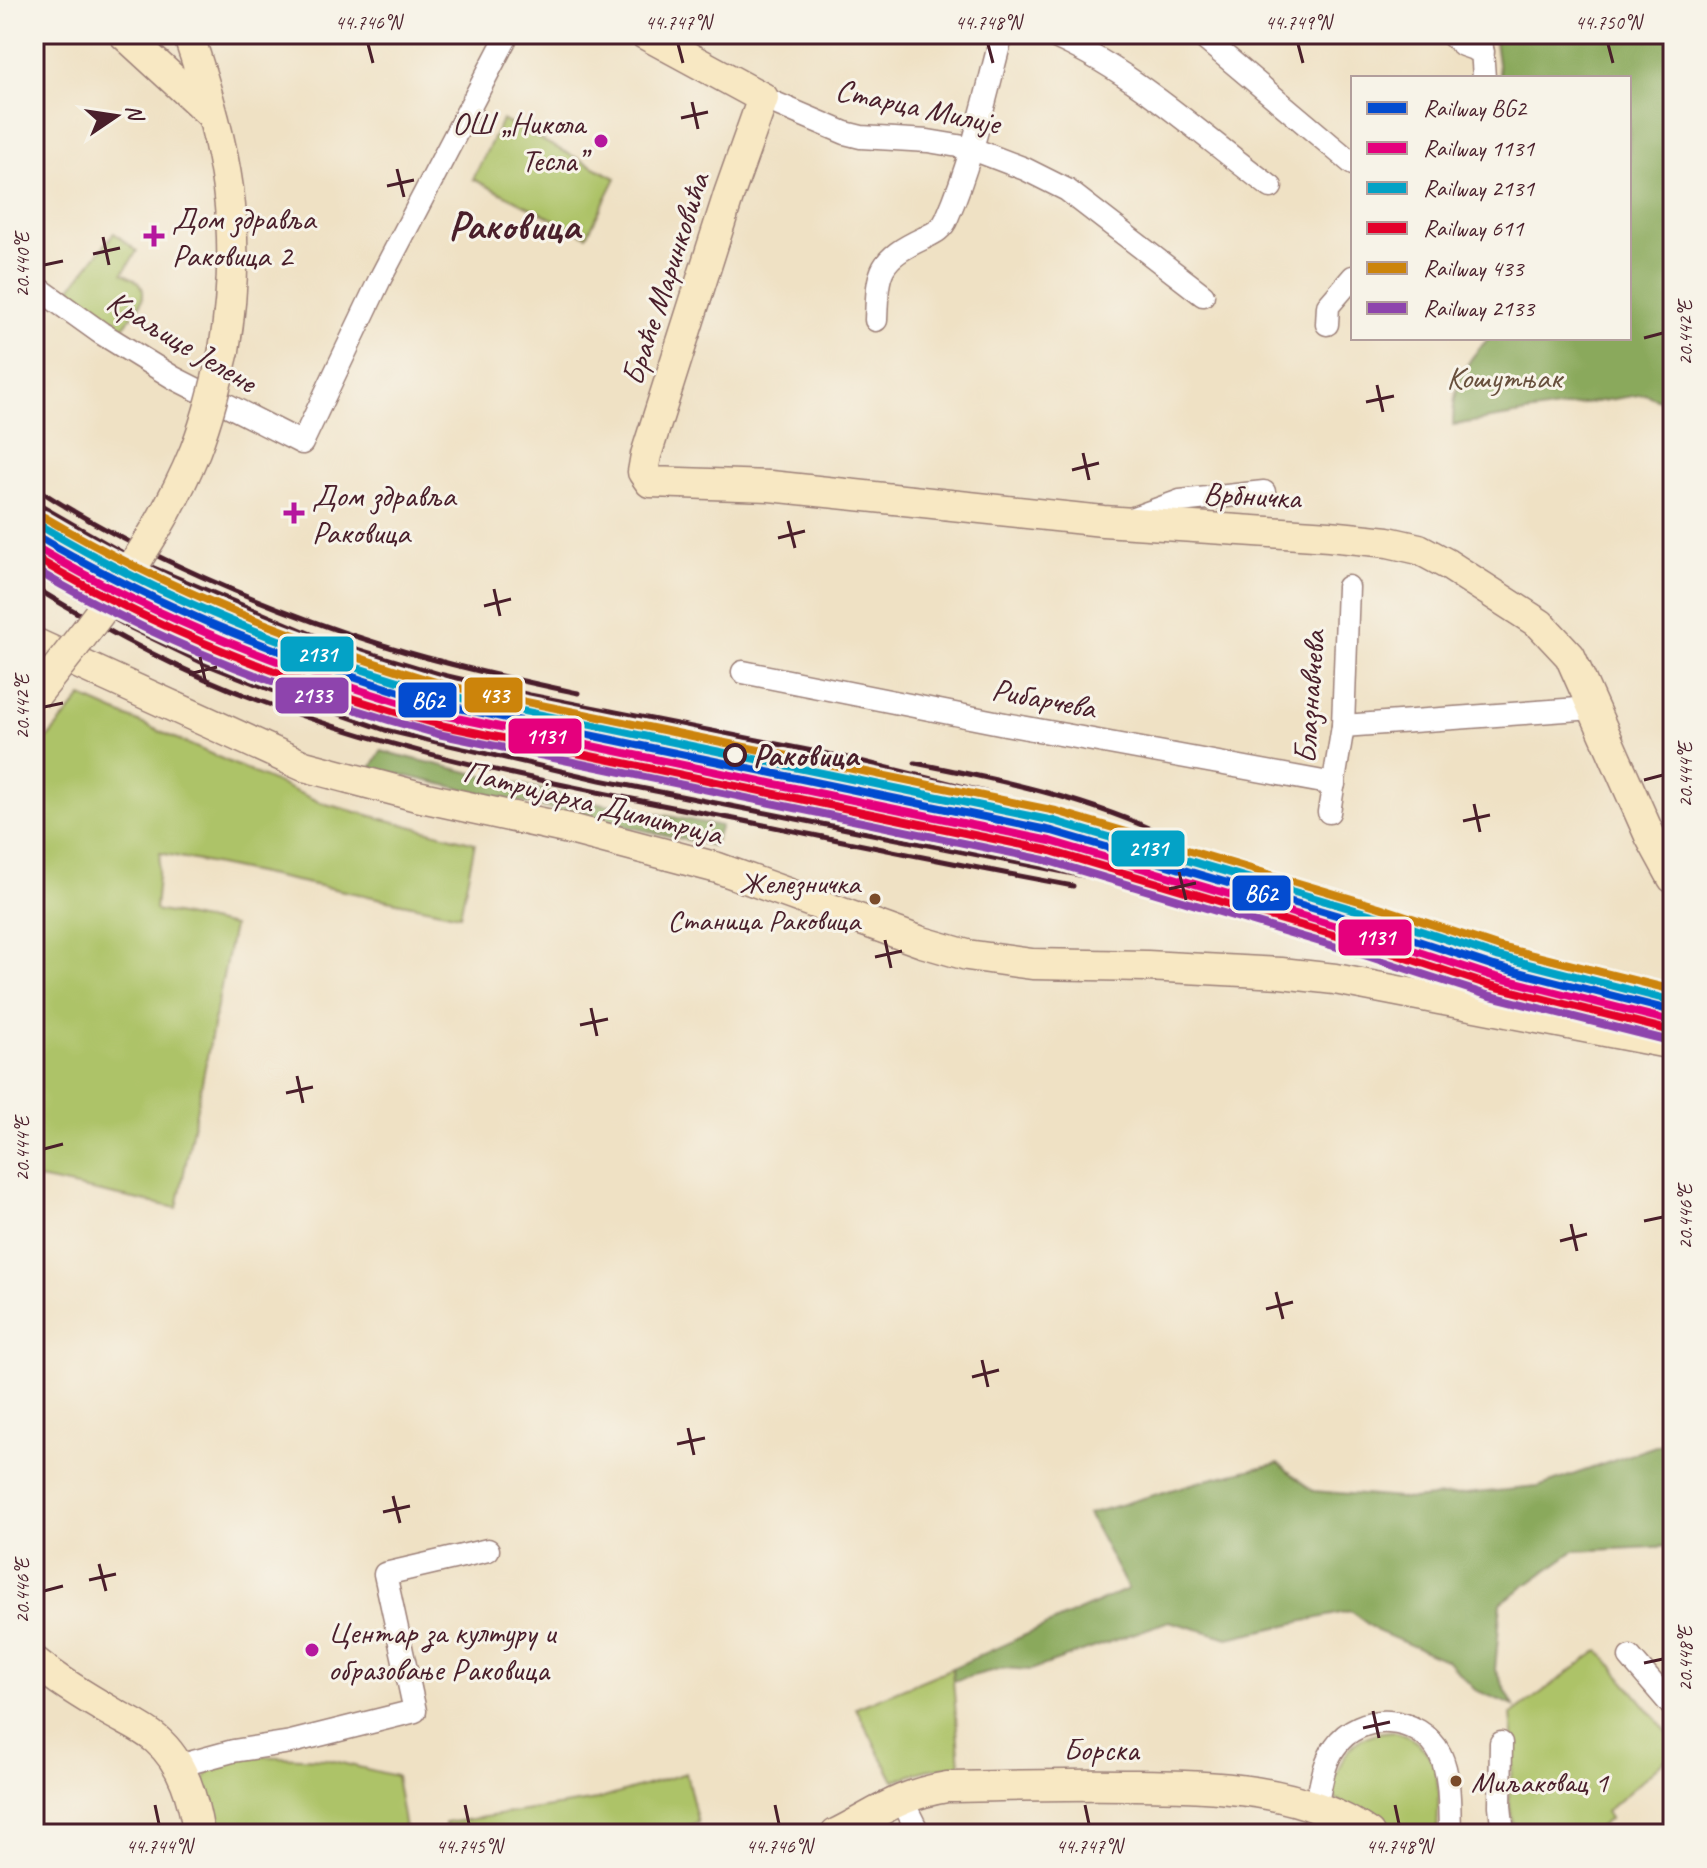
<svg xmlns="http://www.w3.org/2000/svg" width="1707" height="1868" font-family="Caveat,sans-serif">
<rect width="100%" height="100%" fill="#f7f3e8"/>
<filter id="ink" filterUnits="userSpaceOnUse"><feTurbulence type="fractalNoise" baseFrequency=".0125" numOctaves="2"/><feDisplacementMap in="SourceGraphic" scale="16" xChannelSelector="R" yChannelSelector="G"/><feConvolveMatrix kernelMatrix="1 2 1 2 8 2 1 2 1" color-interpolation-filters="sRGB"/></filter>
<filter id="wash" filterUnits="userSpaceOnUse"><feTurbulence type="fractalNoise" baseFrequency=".006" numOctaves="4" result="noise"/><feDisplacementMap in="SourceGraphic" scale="32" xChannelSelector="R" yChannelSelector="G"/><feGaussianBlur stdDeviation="1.8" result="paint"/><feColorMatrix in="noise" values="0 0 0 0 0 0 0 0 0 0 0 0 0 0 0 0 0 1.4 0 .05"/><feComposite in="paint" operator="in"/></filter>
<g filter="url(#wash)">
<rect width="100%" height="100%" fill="#efe1c4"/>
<g fill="#adc367" stroke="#7c7149" stroke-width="2">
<polygon points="502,120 616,178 587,236 473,179"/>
<path d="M114,233L137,251L123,273C128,276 135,279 139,283C154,299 124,325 114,337L64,297Z"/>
<polygon points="82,697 322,803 475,843 460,915 160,853 155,910 233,926 177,1208 34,1178 34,754"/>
<polygon points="1599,1650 1673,1739 1673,1753 1606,1812 1610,1818 1591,1834 1514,1834 1509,1798 1514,1744 1511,1715"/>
<polygon points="952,1668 960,1765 926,1770 894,1781 856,1708"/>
<path d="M1393,1731C1446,1746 1439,1790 1437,1834H1391L1330,1795C1342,1756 1347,1734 1393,1731Z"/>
<path d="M254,1756L325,1759L396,1776L406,1834H212C202,1778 189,1768 254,1756Z"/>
<polygon points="686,1773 698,1823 659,1834 446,1834 445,1823 597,1800"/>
</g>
<g fill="#8aa95c" stroke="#6a6444" stroke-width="2">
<path d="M1494,34H1673V406L1645,394L1453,425C1453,387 1461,366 1489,338H1629V78H1500Z"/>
<polygon points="381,751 594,802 721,826 713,846 371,768"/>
<polygon points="1673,1440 1673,1546 1574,1551 1501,1603 1495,1670 1514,1706 1475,1690 1448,1661 1377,1631 1350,1611 1228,1638 1169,1621 1031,1670 1003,1668 953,1681 952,1668 1128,1589 1088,1514 1202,1481 1278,1463 1313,1491 1412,1499 1538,1487"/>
</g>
</g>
<g filter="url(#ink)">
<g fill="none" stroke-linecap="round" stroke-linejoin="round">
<g stroke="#9c8078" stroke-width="25">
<g id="street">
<path d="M1048,34C1132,69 1198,133 1271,187"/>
<polyline points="1199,34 1353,164"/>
<polyline points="1450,34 1463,45 1483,52"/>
<polyline points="1481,34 1484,78"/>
<polyline points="763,98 845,133 861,137 928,141 970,148 1025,169 1067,190 1203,295"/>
<polyline points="34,285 101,333 174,378 302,443 380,279 508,34"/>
<path d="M876,320C878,271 877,260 924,238C934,233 943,229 947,218C972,161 986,94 1002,34"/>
<polyline points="1327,324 1328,306 1353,277"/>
<polyline points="1125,521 1180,501 1264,492"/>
<polyline points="743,672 1005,724 1334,784"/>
<polyline points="1343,726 1593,708"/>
<polyline points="1329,812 1343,726 1348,587"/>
<polyline points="1630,1657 1673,1707"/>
<polyline points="1501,1743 1500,1806 1503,1834"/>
<polyline points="178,1766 233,1751 291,1742 415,1711 385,1574 488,1550"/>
<polyline points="901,1798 919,1834"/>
<path d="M1316,1806C1321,1787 1323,1763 1335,1747C1359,1711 1420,1714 1440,1754C1451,1777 1449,1808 1450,1834"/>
</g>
</g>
<g stroke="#9c8078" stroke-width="33">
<g id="secondary">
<polyline points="124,34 211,114"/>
<path d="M188,34C227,148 244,230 224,350"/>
<polyline points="645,34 763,98 729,194 646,455 643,472 650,482 770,486 1103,521 1329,536 1388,542 1419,549 1447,564 1540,624 1570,656 1650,836 1673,878"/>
<polyline points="34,643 304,766 417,796 574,830 718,868 922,942 967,955 1032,964 1147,966 1281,973 1335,979 1673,1044"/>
<path d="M34,1661C59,1681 85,1697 113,1713C127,1721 143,1728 156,1739C184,1763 193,1799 199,1834"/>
<path d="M836,1834C878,1813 898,1795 947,1787C1006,1786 1066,1784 1125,1785C1207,1786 1299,1785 1369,1834"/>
</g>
</g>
<use href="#street" stroke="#fff" stroke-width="22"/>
<use href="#secondary" stroke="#f8e8c3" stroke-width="30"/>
<g stroke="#4a1f2b" stroke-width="5">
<path d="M34,487C136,553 267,609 383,645C447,665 513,679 578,693"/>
<polyline points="34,502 135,560 323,639 439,674 530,695 848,758 1086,817 1373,926"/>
<polyline points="34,574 131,628 203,663 274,691 385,730 600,780 1159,891 1358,936"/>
<path d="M34,587C104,630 178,671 255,699C408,757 569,787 729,818C844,841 958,865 1073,886"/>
<path d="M915,763C1002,780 1090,799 1171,838"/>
</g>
<g stroke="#9c8078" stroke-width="33" stroke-linecap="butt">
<path id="secondary-bridge" d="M34,697C96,620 157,544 195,451C208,418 216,384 224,350"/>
</g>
<use href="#secondary-bridge" stroke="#f8e8c3" stroke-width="30"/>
<g stroke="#f7f3e8" stroke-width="14">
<path id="rail-1" d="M34,534C165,612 298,663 444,705L1052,831L1373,926L1494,966L1673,1011"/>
</g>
<g stroke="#f7f3e8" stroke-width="14">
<path id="rail-2" d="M34,546C162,622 299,674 442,715L1050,841L1370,936L1492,976L1671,1021"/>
</g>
<g stroke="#f7f3e8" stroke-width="14">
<path id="rail-3" d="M39,525C169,602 301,654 446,695L1054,821L1376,916L1497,956L1673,1001"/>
</g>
<g stroke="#f7f3e8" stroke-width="14">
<path id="rail-4" d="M34,557C161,633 298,685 440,725L1047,850L1367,945L1489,985L1668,1030"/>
</g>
<g stroke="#f7f3e8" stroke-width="14">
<path id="rail-5" d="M44,517C173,593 305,644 449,686L1056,811L1379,907L1500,947L1673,990"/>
</g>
<g stroke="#f7f3e8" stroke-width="14">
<path id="rail-6" d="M34,569C160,644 297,696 438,734L1045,860L1364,955L1487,995L1666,1040"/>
</g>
<use href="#rail-1" stroke="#044cd0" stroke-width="8"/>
<use href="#rail-2" stroke="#e5007d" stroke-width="8"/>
<use href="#rail-3" stroke="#04a2c6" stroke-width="8"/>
<use href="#rail-4" stroke="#e4002b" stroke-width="8"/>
<use href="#rail-5" stroke="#cc840b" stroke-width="8"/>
<use href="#rail-6" stroke="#8e44ad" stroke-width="8"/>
</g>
</g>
<path fill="none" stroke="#4a1f2b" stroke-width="3" d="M368,44L373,63M678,44L683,63M988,44L993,63M1298,44L1303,63M1608,44L1613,63M692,102L698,129M681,118L708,112M397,169L404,197M387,186L414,180M103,237L109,265M93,254L120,248M44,265L63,261M1644,338L1663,333M1377,385L1383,412M1366,402L1394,396M1083,453L1089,480M1072,470L1099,463M788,521L795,548M778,538L805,531M494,589L500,616M484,606L511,599M200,657L206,684M189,674L217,667M44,707L63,703M1644,780L1663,775M1474,804L1480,832M1463,821L1490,815M1179,872L1186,900M1169,889L1196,883M885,940L891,968M875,957L902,951M591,1008L597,1036M580,1025L608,1019M297,1076L303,1103M286,1093L313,1087M44,1149L63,1144M1644,1221L1663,1217M1571,1224L1577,1251M1560,1241L1587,1234M1276,1292L1283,1319M1266,1309L1293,1302M982,1360L988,1387M972,1377L999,1370M688,1428L694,1455M677,1444L705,1438M393,1496L400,1523M383,1512L410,1506M99,1564L106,1591M89,1580L116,1574M44,1591L63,1586M1644,1663L1663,1659M1373,1711L1379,1738M1363,1728L1390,1722M155,1805L159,1824M465,1805L469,1824M775,1805L779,1824M1085,1805L1089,1824M1395,1805L1399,1824"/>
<g fill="#b5179e" stroke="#f7f3e8" stroke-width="3">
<circle cx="601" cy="141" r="8"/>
<path d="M150 224h8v8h8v8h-8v8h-8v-8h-8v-8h8z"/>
<path d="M290 501h8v8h8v8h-8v8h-8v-8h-8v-8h8z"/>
<circle cx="312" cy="1650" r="8"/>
</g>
<circle fill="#f7f3e8" stroke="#4a1f2b" stroke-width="4" cx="735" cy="755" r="10"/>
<g fill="#7a4b2a" stroke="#f7f3e8" stroke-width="3">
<circle cx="875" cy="899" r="7"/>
<circle cx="1456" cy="1781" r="7"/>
</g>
<g text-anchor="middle" stroke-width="6" stroke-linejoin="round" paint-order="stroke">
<g font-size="30" fill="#4a1f2b" stroke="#f7f3e8" text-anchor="end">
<text x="860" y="893">Железничка<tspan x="860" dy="37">Станица Раковица</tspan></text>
<text x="1471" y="1792" text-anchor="start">Миљаковац 1</text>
</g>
<g font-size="32" fill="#4a1f2b" stroke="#f7f3e8">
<text transform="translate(918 106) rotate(12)" y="11">Старца Милије</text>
<text transform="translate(665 279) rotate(-72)" y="11">Браће Маринковића</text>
<text transform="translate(182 341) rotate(31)" y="11">Краљице Јелене</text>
<text transform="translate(1252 495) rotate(3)" y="11">Врбничка</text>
<text transform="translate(1309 697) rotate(-86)" y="11">Блазнавчева</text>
<text transform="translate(1044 698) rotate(11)" y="11">Рибарчева</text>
<text transform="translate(593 802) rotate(14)" y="11">Патријарха Димитрија</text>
<text x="1101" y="1760">Борска</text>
</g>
<g font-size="32" fill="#4a1f2b" stroke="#f7f3e8" text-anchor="start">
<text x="585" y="134" text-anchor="end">ОШ „Никола<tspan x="585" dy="37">Тесла”</tspan></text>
<text x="172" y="229">Дом здравља<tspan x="172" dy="37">Раковица 2</tspan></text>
<text x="312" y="506">Дом здравља<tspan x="312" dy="37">Раковица</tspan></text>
<text x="328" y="1643">Центар за културу и<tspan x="328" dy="37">образовање Раковица</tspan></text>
</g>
<g font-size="32" fill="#68503d" stroke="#f7f3e8">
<text x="1504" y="388">Кошутњак</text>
</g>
<g font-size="32" font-weight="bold" fill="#4a1f2b" stroke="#f7f3e8" text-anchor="start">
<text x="753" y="766">Раковица</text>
</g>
<g font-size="40" font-weight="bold" fill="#4a1f2b" stroke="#f7f3e8">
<text x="514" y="239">Раковица</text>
</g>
</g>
<g stroke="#f7f3e8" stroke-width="3">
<rect x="279" y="635" width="76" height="38" rx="8" fill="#04a2c6"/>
<rect x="463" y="676" width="61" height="38" rx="8" fill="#cc840b"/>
<rect x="274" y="676" width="76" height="39" rx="8" fill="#8e44ad"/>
<rect x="397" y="681" width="61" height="38" rx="8" fill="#044cd0"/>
<rect x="507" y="717" width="76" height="38" rx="8" fill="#e5007d"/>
<rect x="1110" y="829" width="76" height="39" rx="8" fill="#04a2c6"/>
<rect x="1231" y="874" width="61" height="38" rx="8" fill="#044cd0"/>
<rect x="1337" y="918" width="76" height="39" rx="8" fill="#e5007d"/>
</g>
<g font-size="22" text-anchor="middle" font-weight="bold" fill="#fff">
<text x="317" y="662">2131</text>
<text x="494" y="703">433</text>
<text x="312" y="703">2133</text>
<text x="428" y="708">BG2</text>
<text x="545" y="744">1131</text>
<text x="1148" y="856">2131</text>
<text x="1261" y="901">BG2</text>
<text x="1375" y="945">1131</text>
</g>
<rect width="1707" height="1868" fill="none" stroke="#f7f3e8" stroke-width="88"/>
<rect x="1351" y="76" width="280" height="264" fill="#f7f3e8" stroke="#b29e9c" stroke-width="2"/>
<rect x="1367" y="102" width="40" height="12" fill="#044cd0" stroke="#b29e9c" stroke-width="2"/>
<text x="1423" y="116" font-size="24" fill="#4a1f2b">Railway BG2</text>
<rect x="1367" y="142" width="40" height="12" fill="#e5007d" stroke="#b29e9c" stroke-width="2"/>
<text x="1423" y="156" font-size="24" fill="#4a1f2b">Railway 1131</text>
<rect x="1367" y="182" width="40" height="12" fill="#04a2c6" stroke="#b29e9c" stroke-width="2"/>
<text x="1423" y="196" font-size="24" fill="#4a1f2b">Railway 2131</text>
<rect x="1367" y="222" width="40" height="12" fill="#e4002b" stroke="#b29e9c" stroke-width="2"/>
<text x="1423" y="236" font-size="24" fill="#4a1f2b">Railway 611</text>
<rect x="1367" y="262" width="40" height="12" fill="#cc840b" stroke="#b29e9c" stroke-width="2"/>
<text x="1423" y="276" font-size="24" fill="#4a1f2b">Railway 433</text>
<rect x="1367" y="302" width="40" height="12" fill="#8e44ad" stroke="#b29e9c" stroke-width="2"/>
<text x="1423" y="316" font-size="24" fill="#4a1f2b">Railway 2133</text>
<g transform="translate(116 116) rotate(77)" stroke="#f7f3e8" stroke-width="6" paint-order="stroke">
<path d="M0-6L14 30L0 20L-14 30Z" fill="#4a1f2b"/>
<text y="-12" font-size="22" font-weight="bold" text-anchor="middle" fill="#4a1f2b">N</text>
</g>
<rect x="44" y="44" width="1619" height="1780" fill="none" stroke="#4a1f2b" stroke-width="3"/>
<g font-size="20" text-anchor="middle" fill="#4a1f2b">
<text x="368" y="29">44.746°N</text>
<text x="678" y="29">44.747°N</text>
<text x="988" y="29">44.748°N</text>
<text x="1298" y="29">44.749°N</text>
<text x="1608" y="29">44.750°N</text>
<text transform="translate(22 265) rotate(-90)" y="7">20.440°E</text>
<text transform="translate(1685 333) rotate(-90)" y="7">20.442°E</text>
<text transform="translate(22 707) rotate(-90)" y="7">20.442°E</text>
<text transform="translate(1685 775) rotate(-90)" y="7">20.444°E</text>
<text transform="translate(22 1149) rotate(-90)" y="7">20.444°E</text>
<text transform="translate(1685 1217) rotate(-90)" y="7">20.446°E</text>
<text transform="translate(22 1591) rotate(-90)" y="7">20.446°E</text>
<text transform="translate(1685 1659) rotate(-90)" y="7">20.448°E</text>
<text x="159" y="1853">44.744°N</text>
<text x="469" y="1853">44.745°N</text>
<text x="779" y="1853">44.746°N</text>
<text x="1089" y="1853">44.747°N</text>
<text x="1399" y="1853">44.748°N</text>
</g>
</svg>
